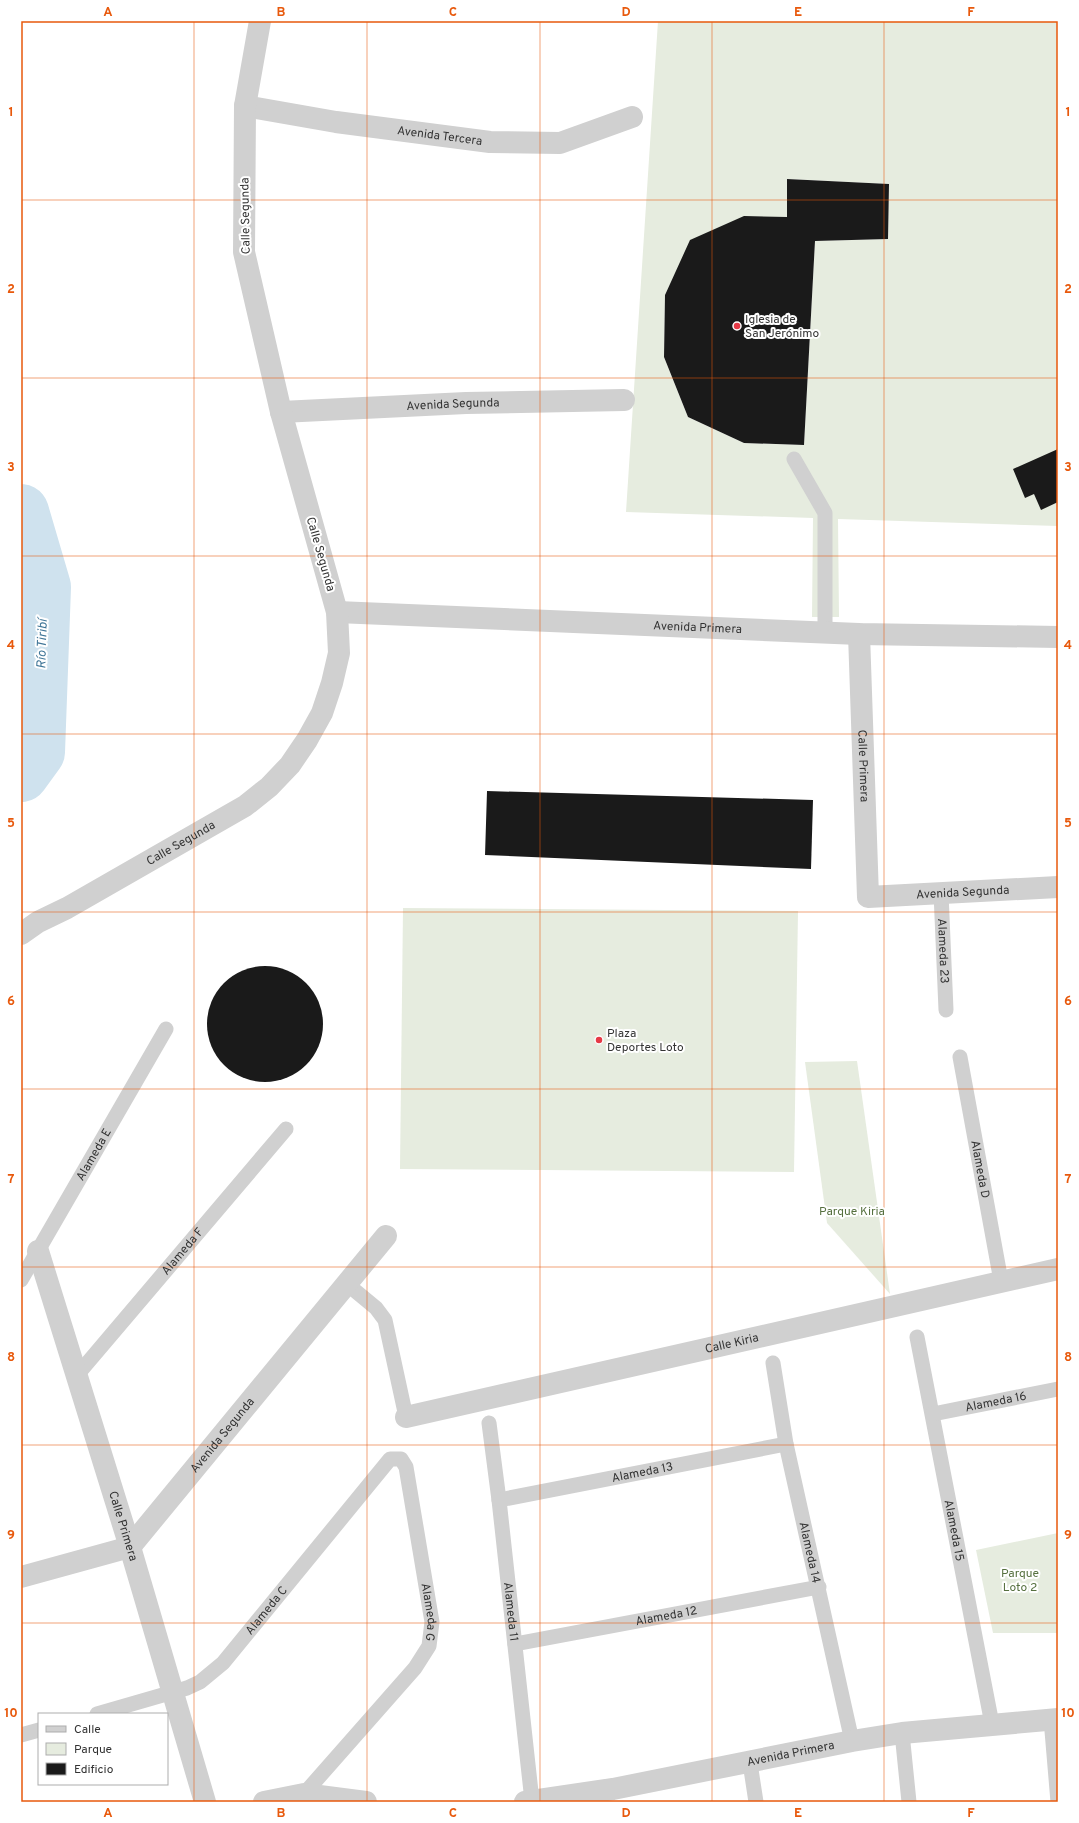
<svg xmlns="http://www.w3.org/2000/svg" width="1079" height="1823" font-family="Overpass,sans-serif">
<rect width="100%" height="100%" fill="#fff"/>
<g fill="#e6ecdf" fill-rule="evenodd">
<path d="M658,21H1058V526L838,519L839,617H812L813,518L626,512ZM788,179L889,184L887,239L815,241L804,445L744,443L688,417L664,357L665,295L691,240L787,217Z"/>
<polygon points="403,908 798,911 794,1172 400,1169"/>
<polygon points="857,1061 890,1294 827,1223 805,1062"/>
<polygon points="1058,1533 1058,1633 993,1633 976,1550"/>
</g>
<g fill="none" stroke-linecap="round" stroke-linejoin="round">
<polyline stroke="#cfe2ee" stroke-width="56" points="21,512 43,587 37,752 21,774"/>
</g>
<g fill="#1a1a1a">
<polygon points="787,179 889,184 888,239 815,241 804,445 744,443 688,417 664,357 665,295 690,240 744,216 787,217"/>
<polygon points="1058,449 1058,502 1041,510 1034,494 1025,498 1013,469"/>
<polygon points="487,791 813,800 811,869 485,855"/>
<circle cx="265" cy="1024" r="58"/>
</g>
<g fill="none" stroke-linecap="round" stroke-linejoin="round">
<g stroke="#d0d0d0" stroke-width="15">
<polyline points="794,459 825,513 825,633"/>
<path id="s1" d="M941,893L946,1010"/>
<path id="s2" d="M960,1057L1001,1281"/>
<path id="s3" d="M21,1280L166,1029"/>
<polyline points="347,1284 376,1308 385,1320 406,1417"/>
<path id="s4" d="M917,1337L992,1724"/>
<path id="s5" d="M773,1363L786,1444L852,1741"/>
<path id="s6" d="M78,1374L286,1129"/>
<path id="s7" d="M933,1414L1058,1389"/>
<path id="s8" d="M489,1423L499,1500L532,1801"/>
<path id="s9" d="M499,1500L786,1444"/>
<path id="s10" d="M515,1644L819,1587"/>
<path id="s11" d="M97,1714L187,1688L200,1682L223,1663L390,1459H401L406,1467L432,1622L429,1646L415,1668L304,1794"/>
<polyline points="1051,1719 1058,1802"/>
<polyline points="902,1733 909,1802"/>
<polyline points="21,1735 39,1730"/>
<polyline points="750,1763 756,1802"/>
</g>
<g stroke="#d0d0d0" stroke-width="22">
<path id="s12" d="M245,106L336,122L490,142L560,143L632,117"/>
<path id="s13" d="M281,412L466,403L624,400"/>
<path id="s14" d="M337,612L859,634L1058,637"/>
<path id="s15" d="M859,634L868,897L1058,887"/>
<path id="s16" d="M21,934L38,922L67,908L245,806L269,787L290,765L307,740L322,713L332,683L339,653L337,612L281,412L244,252L245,106L260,21"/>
<path id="s17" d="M38,1251L130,1547L205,1802"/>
<path id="s18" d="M406,1417L1058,1269"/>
<path id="s19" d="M21,1577L130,1547L386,1236"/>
<polyline points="264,1802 304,1794 366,1802"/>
<path id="s20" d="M525,1802L613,1789L852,1741L902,1733L1058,1719"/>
</g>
</g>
<path fill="none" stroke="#e8590c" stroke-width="1" stroke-opacity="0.55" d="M194,21V1802M367,21V1802M540,21V1802M712,21V1802M884,21V1802M21,200H1058M21,378H1058M21,556H1058M21,734H1058M21,912H1058M21,1089H1058M21,1267H1058M21,1445H1058M21,1623H1058"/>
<g fill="#e63946" stroke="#fff" stroke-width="1.5">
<circle cx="737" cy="326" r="4"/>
<circle cx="599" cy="1040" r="4"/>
</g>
<g text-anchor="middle" stroke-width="4" stroke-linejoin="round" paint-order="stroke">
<g font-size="12" fill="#333" stroke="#fff">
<text dy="4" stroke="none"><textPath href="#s12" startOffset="197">Avenida Tercera</textPath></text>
<text transform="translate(245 216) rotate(-91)" y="4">Calle Segunda</text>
<text dy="4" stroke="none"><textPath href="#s13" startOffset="172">Avenida Segunda</textPath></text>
<text transform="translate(321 554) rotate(74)" y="4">Calle Segunda</text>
<text dy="4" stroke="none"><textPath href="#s14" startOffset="361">Avenida Primera</textPath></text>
<text dy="4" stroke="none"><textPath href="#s15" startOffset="132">Calle Primera</textPath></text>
<text dy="4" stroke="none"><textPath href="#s16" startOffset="184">Calle Segunda</textPath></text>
<text dy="4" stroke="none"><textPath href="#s15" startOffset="358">Avenida Segunda</textPath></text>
<text dy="4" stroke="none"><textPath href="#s1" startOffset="58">Alameda 23</textPath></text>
<text dy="4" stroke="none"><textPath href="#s3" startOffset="145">Alameda E</textPath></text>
<text dy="4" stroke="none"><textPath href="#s2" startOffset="114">Alameda D</textPath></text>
<text dy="4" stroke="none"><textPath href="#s6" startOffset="161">Alameda F</textPath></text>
<text dy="4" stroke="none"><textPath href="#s18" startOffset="334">Calle Kiria</textPath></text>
<text dy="4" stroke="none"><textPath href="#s7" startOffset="64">Alameda 16</textPath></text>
<text dy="4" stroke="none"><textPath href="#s19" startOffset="258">Avenida Segunda</textPath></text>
<text dy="4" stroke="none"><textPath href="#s9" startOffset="146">Alameda 13</textPath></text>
<text dy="4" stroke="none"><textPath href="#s17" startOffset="288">Calle Primera</textPath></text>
<text dy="4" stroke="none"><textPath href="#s4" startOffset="197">Alameda 15</textPath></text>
<text dy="4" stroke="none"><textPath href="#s5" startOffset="193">Alameda 14</textPath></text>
<text dy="4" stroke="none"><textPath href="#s11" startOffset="206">Alameda C</textPath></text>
<text dy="4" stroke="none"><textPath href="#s11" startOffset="569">Alameda G</textPath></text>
<text dy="4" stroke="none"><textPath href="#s8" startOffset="190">Alameda 11</textPath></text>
<text dy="4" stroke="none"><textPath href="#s10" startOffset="154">Alameda 12</textPath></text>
<text dy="4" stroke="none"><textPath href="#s20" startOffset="270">Avenida Primera</textPath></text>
</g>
<g font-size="12" fill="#333" stroke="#fff" text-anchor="start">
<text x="745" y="323">Iglesia de<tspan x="745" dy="14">San Jerónimo</tspan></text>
<text x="607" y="1037">Plaza<tspan x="607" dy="14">Deportes Loto</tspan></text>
</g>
<g font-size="12" fill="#56703f" stroke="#fff">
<text x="852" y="1215">Parque Kiria</text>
<text x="1020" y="1577">Parque<tspan x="1020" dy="14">Loto 2</tspan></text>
</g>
<g font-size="13" font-style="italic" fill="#3f7597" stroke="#fff">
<text transform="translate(41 644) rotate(-88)" y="5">Río Tiribí</text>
</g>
</g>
<rect width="1079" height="1823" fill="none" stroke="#ffffff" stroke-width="44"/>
<rect x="38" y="1713" width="130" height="72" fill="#ffffff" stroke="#adadad"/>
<rect x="46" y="1726" width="20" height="6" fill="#d0d0d0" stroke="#adadad"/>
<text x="74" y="1733" font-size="12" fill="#333333">Calle</text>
<rect x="46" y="1743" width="20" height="12" fill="#e6ecdf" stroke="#adadad"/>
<text x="74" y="1753" font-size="12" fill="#333333">Parque</text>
<rect x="46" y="1763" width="20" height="12" fill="#1a1a1a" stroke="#adadad"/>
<text x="74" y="1773" font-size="12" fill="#333333">Edificio</text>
<rect x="22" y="22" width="1035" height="1779" fill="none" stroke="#e8590c" stroke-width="1.5"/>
<g font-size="13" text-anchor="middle" font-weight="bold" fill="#e8590c">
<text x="108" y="16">A</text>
<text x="281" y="16">B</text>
<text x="453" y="16">C</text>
<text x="626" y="16">D</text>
<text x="798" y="16">E</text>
<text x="971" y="16">F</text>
<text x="11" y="116">1</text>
<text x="1068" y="116">1</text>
<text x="11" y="293">2</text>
<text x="1068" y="293">2</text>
<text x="11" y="471">3</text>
<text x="1068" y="471">3</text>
<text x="11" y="649">4</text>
<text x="1068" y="649">4</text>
<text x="11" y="827">5</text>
<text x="1068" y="827">5</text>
<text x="11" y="1005">6</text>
<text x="1068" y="1005">6</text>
<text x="11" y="1183">7</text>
<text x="1068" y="1183">7</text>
<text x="11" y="1361">8</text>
<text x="1068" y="1361">8</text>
<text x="11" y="1539">9</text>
<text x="1068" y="1539">9</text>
<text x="11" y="1717">10</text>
<text x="1068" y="1717">10</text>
<text x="108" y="1817">A</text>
<text x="281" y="1817">B</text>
<text x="453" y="1817">C</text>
<text x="626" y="1817">D</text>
<text x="798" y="1817">E</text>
<text x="971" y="1817">F</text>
</g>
</svg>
